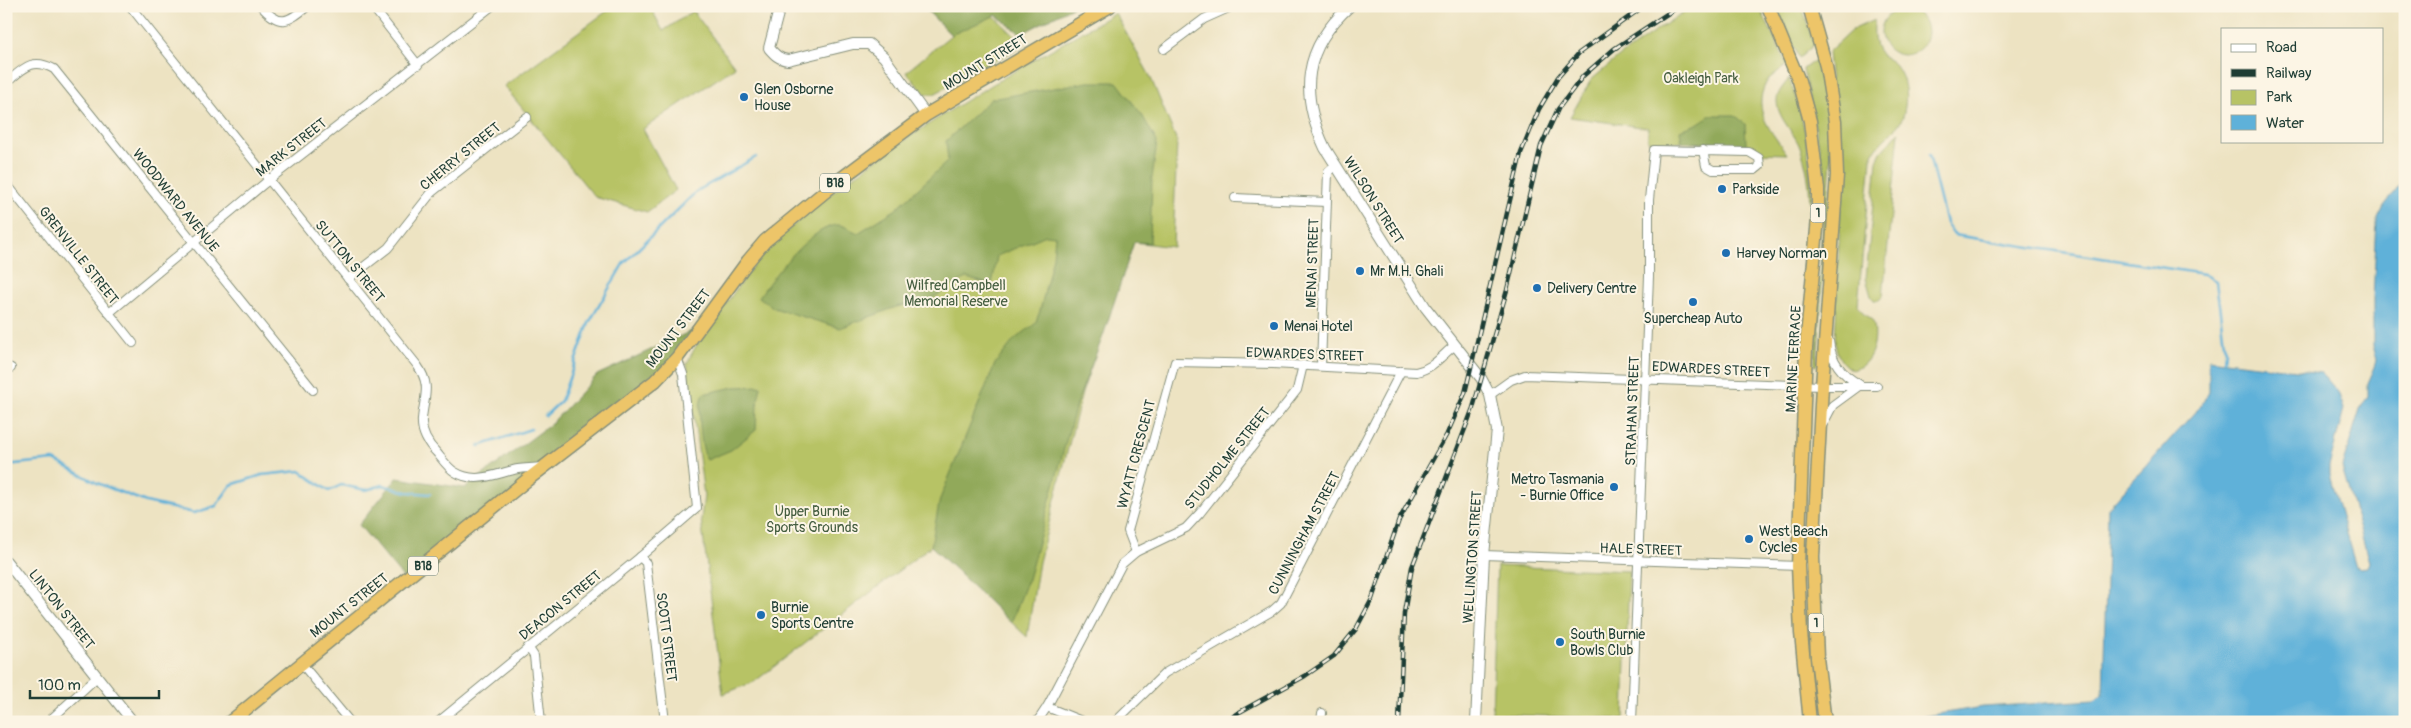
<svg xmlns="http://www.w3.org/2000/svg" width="2411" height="728" font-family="Pangolin,sans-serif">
<rect width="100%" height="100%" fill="#fcf5e5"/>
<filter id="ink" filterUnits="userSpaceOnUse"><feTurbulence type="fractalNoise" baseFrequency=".02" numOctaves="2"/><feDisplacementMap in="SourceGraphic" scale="10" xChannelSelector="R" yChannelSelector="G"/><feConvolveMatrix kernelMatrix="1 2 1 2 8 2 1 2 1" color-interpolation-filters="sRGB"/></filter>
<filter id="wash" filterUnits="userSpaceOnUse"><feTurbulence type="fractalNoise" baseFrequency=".0096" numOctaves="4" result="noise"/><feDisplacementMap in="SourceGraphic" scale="20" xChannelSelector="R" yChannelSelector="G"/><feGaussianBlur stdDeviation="1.12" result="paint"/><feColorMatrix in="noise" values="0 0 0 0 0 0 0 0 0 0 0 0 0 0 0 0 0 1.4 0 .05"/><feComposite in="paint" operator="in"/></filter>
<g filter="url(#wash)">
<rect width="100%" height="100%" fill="#ede3c2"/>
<g fill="#b7c365" stroke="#6b804c">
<polygon points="614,6 650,6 663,31 693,11 735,67 643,129 676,190 647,212 595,197 504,86"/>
<polygon points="923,6 984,6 1024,45 934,94 925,94 906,72 951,35"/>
<path d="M1692,6H1759L1787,65C1781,70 1770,76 1766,83C1751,111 1772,132 1787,154L1757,153L1746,145L1648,141V128L1570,117L1591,80L1620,56Z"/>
<polygon points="1776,6 1802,6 1814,45 1799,58"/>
<circle cx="1904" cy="32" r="23"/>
<path d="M1115,13L1150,76L1177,141L1173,247L1134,242L1082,393L1039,562L1027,637L931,546L754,682L723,694L701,519L704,496L687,364C695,344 709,328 722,310C737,288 753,263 773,244C869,152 999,80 1115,13Z"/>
<path d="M1874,20C1874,31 1872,43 1880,53C1883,58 1891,60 1895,65C1906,78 1908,99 1903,116C1897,133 1878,140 1871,158L1858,305L1864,314L1873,321C1878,339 1873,365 1852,370C1840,363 1838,356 1835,343L1841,191L1828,52L1852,30Z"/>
<polygon points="1818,58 1827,103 1831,159 1817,365 1814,366 1825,200 1822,160 1803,69"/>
<path d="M1789,79C1805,118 1810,156 1812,197L1810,202C1809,181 1807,165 1799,145C1793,131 1776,116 1777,99C1778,92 1784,85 1789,79Z"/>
<polygon points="1899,132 1883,296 1879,300 1874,300 1871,296 1866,278 1877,161 1881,152"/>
<polygon points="1497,566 1629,571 1624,719 1492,714"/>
</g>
<g fill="#91a95a" stroke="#587347">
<polygon points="923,6 1074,6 1021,34 996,15 951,35"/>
<path d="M1088,82H1117L1142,115L1157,142L1152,178L1150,243L1134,242L1103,336L1077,402L1028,579L1011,623L931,546L940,499L995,364L1015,339L1035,324L1040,311L1053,257L1055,236L1046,235L997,256L992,285L966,278L931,299L896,307L840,328L774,308L759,297C772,277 814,223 840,225C845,226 853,231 858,233L895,210L948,161L946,141L991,99Z"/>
<polygon points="1711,115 1735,115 1745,124 1746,145 1682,142 1680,130 1697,124"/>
<polygon points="702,326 677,358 405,580 359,525 397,478 465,488 551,424 597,375"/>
<path d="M761,386L757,405L756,430L731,450L707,460C700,448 697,405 703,394L734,387Z"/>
</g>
<polygon fill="#5eb1d9" stroke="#3e7786" points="2405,179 2405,722 1915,722 1925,716 1983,707 2094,700 2103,695 2108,508 2202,404 2209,391 2209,359 2321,373 2325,377 2338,392 2344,409 2329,466 2329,475 2355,564 2357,568 2367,567 2369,562 2342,467 2360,409 2368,396 2368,383 2375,367 2377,359 2373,346 2373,299 2377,220 2384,206"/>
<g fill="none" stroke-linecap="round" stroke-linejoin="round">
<g stroke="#5eb1d9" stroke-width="2.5">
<polyline points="1929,155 1946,223 1954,235 2204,274 2216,281 2225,351 2224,360"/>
<polyline points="545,416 561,401 589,323 623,264 697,191 756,157"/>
<polyline points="479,446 531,429"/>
<polyline points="6,465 54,460 97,483 146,502 194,513 216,506 231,485 262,475 300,471 329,491 341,485 366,490 383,485 407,492 430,494"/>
</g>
</g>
</g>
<g filter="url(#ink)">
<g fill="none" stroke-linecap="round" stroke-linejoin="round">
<g stroke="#86907b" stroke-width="10">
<g id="minor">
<path d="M130,6L417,365C432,386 424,396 422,419C421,432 428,444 437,453C442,459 448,468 455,472C476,485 497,473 518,469C526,468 534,468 541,467"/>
<path d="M261,6C280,28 288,22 308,6"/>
<polyline points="372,6 418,65"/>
<polyline points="1164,49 1204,19 1233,6"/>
<path d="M6,83C24,68 32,57 54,69L313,390"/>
<polyline points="6,183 133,343"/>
<polyline points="1235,198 1326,202"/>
<polyline points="348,279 388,248 432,192 527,117"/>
<polyline points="109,313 265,183 492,6"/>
<path d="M1829,341C1831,361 1842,375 1859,384"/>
<polyline points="6,366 11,368"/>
<polyline points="1321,366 1328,172 1336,165"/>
<polyline points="1490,395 1511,380 1525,375 1822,386 1877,386"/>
<polyline points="1822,426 1833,405 1859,386"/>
<path d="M1136,552L1128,531L1175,362L1273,364L1416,372C1434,368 1441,356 1455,345"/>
<polyline points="1484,555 1798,566"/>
<polyline points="640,557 646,563 665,722"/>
<polyline points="528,647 534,656 541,722"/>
<polyline points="301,663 350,722"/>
<polyline points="1047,707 1084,722"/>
<polyline points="48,722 97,677"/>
<polyline points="438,722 640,557 697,508 683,374 677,358"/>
<polyline points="1037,722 1047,707 1122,564 1136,552 1186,528 1200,513 1297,390 1303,365"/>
<polyline points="1115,722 1165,673 1272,611 1281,603 1401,371"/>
<polyline points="1321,722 1322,713"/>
<polyline points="1632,722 1649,276 1649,200 1654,150 1749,152 1759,158 1760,166 1755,170 1713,170 1706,166 1703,150"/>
</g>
</g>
<g stroke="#86907b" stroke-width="12">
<g id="tertiary">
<path d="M780,6L769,48C775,55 779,59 788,60L853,44H869L884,57L926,115"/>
<path d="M1350,6C1303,48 1299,93 1325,148L1426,308L1481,378L1490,395L1497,430L1484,555L1476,722"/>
<polyline points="6,561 133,722"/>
</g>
</g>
<g stroke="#86907b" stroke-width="15">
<g id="trunk">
<polyline points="1768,6 1799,81 1810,121 1818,189 1818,218 1806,348 1798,566 1801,633 1810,722"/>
<polyline points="1809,6 1826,66 1835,122 1837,175 1822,386 1813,557 1817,658 1825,722"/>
<polyline points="230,722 527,480 655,381 677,358 748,261 765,241 838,181 926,115 1110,6"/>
</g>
</g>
<use href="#minor" stroke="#fff" stroke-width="8"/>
<use href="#tertiary" stroke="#fff" stroke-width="10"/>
<use href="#trunk" stroke="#edc569" stroke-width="12"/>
<g stroke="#1f3d34" stroke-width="4.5">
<g id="rail">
<polyline points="1227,722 1236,714 1305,676 1334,656 1356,629 1372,599 1399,520 1447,434 1465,393 1521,153 1539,109 1558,77 1579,53 1644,6"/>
<polyline points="1399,722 1404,613 1412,567 1473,408 1507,290 1541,146 1558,109 1583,76 1614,49 1679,6"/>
</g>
</g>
<use href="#rail" stroke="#fcf5e5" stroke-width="2.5" stroke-dasharray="8" stroke-linecap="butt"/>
</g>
</g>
<g fill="#1f6fb2" stroke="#fcf5e5" stroke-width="2">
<circle cx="744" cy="97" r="5"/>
<circle cx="1722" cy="189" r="5"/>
<circle cx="1726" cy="253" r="5"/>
<circle cx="1360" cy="271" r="5"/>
<circle cx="1537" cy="288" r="5"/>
<circle cx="1693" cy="302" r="5"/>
<circle cx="1274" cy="326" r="5"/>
<circle cx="1614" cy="487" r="5"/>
<circle cx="1749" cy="539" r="5"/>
<circle cx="761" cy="615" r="5"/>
<circle cx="1560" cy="642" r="5"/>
</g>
<g text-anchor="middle" stroke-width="4" stroke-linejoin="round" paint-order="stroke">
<g fill="#fcf5e5" stroke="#617469" stroke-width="1">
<rect x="820" y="173.5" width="30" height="19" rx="4"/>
<rect x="1810.5" y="203.5" width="15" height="19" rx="4"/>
<rect x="408" y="556.5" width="30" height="19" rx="4"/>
<rect x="1808.5" y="613.5" width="15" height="19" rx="4"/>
</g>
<g font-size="12" font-weight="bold" fill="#1f3d34">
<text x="835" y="187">B18</text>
<text x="1818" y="217">1</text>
<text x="423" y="570">B18</text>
<text x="1816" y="627">1</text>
</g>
<g font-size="14" fill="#1f3d34" stroke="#fcf5e5">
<text transform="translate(985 62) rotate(-31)" y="5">MOUNT STREET</text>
<text transform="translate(291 147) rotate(-38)" y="5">MARK STREET</text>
<text transform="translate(460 156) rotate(-39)" y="5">CHERRY STREET</text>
<text transform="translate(176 200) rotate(51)" y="5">WOODWARD AVENUE</text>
<text transform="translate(1374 200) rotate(58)" y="5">WILSON STREET</text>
<text transform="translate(79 255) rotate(52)" y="5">GRENVILLE STREET</text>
<text transform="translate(350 261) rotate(51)" y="5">SUTTON STREET</text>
<text transform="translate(1312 263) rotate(-88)" y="5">MENAI STREET</text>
<text transform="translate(678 328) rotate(-52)" y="5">MOUNT STREET</text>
<text transform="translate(1305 354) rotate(2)" y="5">EDWARDES STREET</text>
<text transform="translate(1793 359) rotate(-87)" y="5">MARINE TERRACE</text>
<text transform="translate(1711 369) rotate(3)" y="5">EDWARDES STREET</text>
<text transform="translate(1632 411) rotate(-88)" y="5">STRAHAN STREET</text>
<text transform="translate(1136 454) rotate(-75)" y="5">WYATT CRESCENT</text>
<text transform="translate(1227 458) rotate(-51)" y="5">STUDHOLME STREET</text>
<text transform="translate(1304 533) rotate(-62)" y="5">CUNNINGHAM STREET</text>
<text transform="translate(1641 549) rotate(2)" y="5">HALE STREET</text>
<text transform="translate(1472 557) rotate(-86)" y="5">WELLINGTON STREET</text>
<text transform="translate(349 605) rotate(-38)" y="5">MOUNT STREET</text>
<text transform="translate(560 605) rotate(-39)" y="5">DEACON STREET</text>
<text transform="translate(62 609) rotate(52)" y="5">LINTON STREET</text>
<text transform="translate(667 637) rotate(83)" y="5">SCOTT STREET</text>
</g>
<g font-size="14" fill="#455e40" stroke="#fcf5e5">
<text x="1701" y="83">Oakleigh Park</text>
<text x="956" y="290">Wilfred Campbell<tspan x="956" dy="16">Memorial Reserve</tspan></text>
<text x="812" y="516">Upper Burnie<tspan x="812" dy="16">Sports Grounds</tspan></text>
</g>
<g font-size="14" fill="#1f3d34" stroke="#fcf5e5" text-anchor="start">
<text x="754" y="94">Glen Osborne<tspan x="754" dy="16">House</tspan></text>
<text x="1732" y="194">Parkside</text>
<text x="1736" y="258">Harvey Norman</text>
<text x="1370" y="276">Mr M.H. Ghali</text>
<text x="1547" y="293">Delivery Centre</text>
<text x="1693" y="323" text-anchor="middle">Supercheap Auto</text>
<text x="1284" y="331">Menai Hotel</text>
<text x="1604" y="484" text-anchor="end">Metro Tasmania<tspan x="1604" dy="16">- Burnie Office</tspan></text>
<text x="1759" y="536">West Beach<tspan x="1759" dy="16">Cycles</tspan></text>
<text x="771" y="612">Burnie<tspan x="771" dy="16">Sports Centre</tspan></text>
<text x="1570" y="639">South Burnie<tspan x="1570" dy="16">Bowls Club</tspan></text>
</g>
</g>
<rect width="2411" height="728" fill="none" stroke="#fcf5e5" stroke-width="25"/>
<rect x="2221" y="28" width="162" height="115" fill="#fcf5e5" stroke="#a4ab9e"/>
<rect x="2231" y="44" width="25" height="8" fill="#ffffff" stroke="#a4ab9e"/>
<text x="2266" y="52" font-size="15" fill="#1f3d34">Road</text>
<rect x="2231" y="69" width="25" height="8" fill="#1f3d34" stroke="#a4ab9e"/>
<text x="2266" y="78" font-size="15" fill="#1f3d34">Railway</text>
<rect x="2231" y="90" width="25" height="15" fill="#b7c365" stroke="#a4ab9e"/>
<text x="2266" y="102" font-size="15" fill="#1f3d34">Park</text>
<rect x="2231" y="115" width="25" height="15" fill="#5eb1d9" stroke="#a4ab9e"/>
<text x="2266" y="128" font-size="15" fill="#1f3d34">Water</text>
<path d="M30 690v8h129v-8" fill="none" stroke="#1f3d34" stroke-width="2.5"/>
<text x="38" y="690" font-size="15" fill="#1f3d34" stroke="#fcf5e5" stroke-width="4" paint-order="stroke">100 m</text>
</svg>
